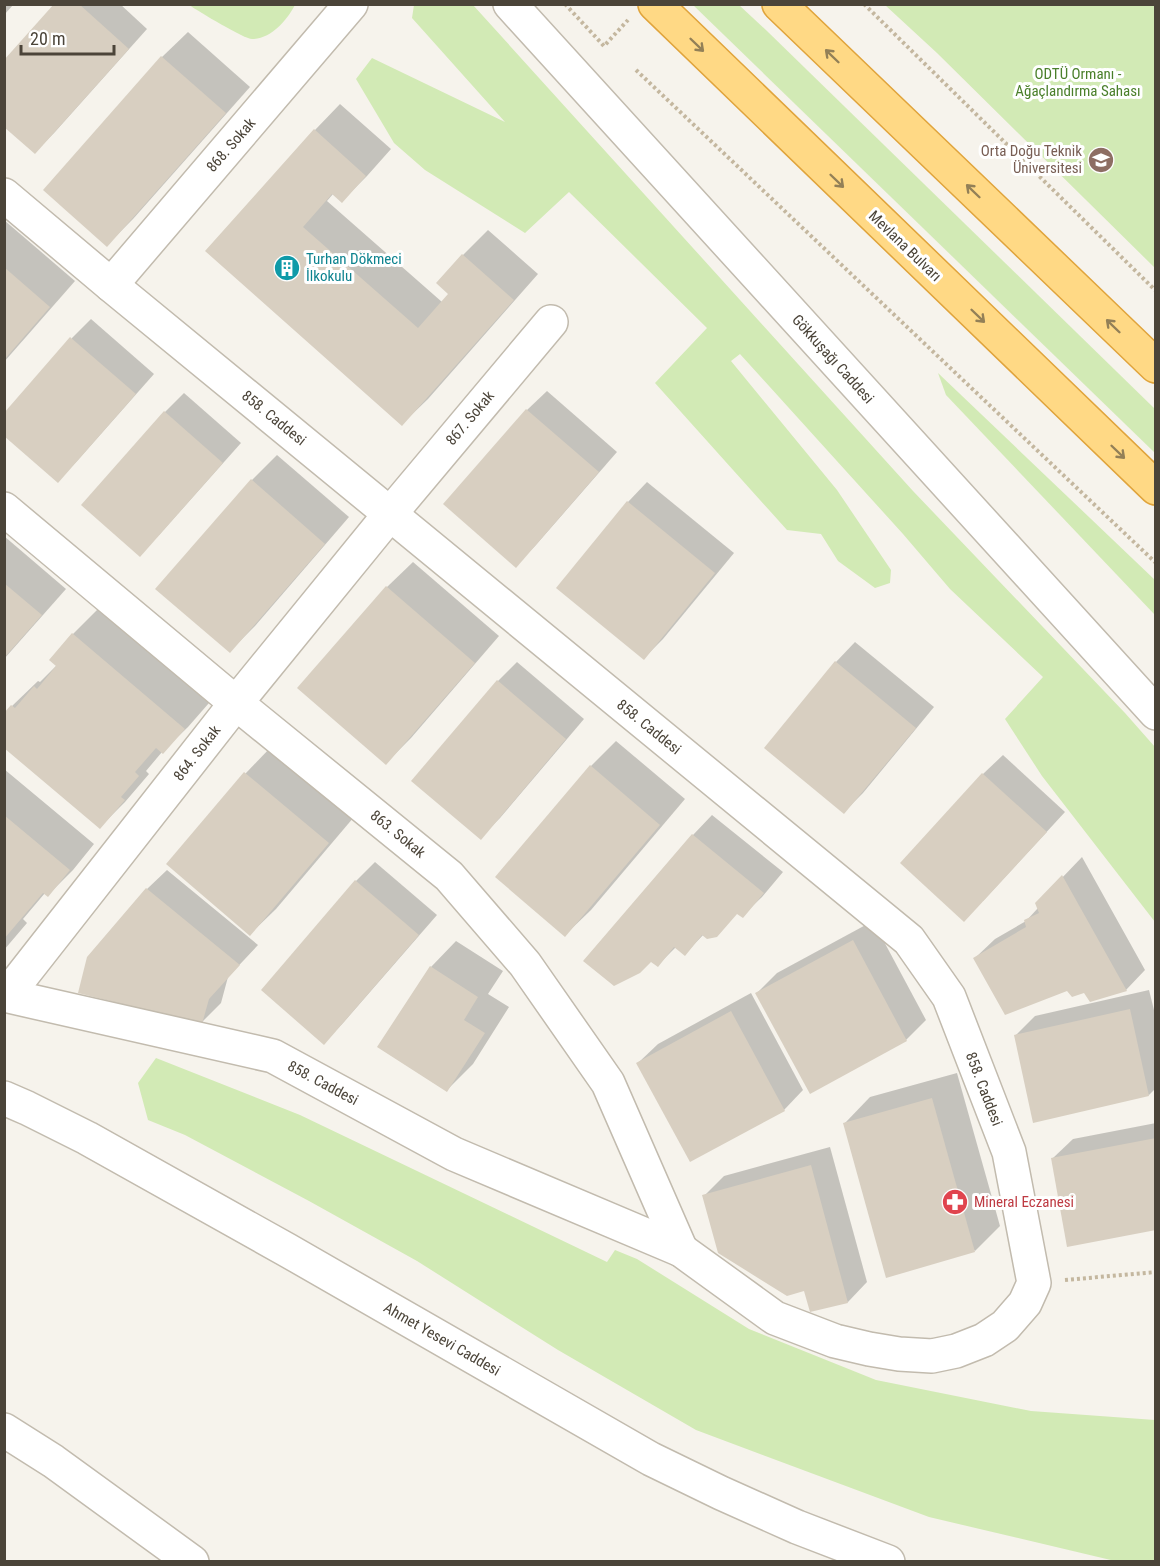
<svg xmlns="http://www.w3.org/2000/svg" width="1160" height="1566" font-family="'Roboto Condensed',sans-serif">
<rect width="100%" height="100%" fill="#f6f3ec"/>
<g fill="#d2eab5">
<path d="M189,5H295C287,20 271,39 252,39C244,39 198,11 189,5Z"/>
<polygon points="414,5 473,5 913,491 1125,713 1155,747 1155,922 1042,776 1005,719 1043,677 950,589 903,534 740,354 731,361 837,490 891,570 890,583 875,588 838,561 821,534 787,530 655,383 707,328 569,192 525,233 425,170 394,143 356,79 372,58 505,122 412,18"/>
<polygon points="693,5 739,5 767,31 1155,409 1155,453"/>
<polygon points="885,5 1155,5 1155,268 937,53"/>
<polygon points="938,373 1155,580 1155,615 946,395"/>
<polygon points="156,1058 300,1115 607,1262 615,1250 637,1259 749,1329 876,1380 1031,1411 1155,1420 1155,1561 1115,1561 929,1517 696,1430 558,1350 417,1261 309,1201 185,1135 148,1120 138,1083"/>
</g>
<g fill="#0003">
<polygon points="4,4 14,4 4,15"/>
<polygon points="56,4 120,4 147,29 54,133 35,152"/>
<polygon points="188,32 250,87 133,219 107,245 45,190 162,57"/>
<polygon points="340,104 391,149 367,176 342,201 333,194 327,201 442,302 450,294 463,255 488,230 538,274 428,399 402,424 207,251 315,130"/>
<polygon points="4,220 75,281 4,362"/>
<polygon points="91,319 154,374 77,461 58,481 72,338"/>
<polygon points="547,391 617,452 535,546 515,566 445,504 527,410"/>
<polygon points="184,393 241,443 159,535 165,412"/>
<polygon points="277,455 349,517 255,626 230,651 252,480"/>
<polygon points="647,482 734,553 663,639 644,658 558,588 628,502"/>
<polygon points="4,536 66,589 4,659"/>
<polygon points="413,562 499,636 411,738 386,763 299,688 387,587"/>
<polygon points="98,609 209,703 188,727 162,752 146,771 149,774 125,802 100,827 12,706 38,681 40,682 57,665 73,634"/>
<polygon points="855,642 934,707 863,793 844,812 836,662"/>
<polygon points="517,662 584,719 500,818 480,838 498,681"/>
<polygon points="616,741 685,799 591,910 565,935 591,766"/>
<polygon points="271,747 354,817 276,909 250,934 168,864 246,773"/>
<polygon points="1003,755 1065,812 983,901 983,774"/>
<polygon points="4,769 94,844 73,870 48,895 45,893 23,919 27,923 4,950"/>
<polygon points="712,815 783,872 762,897 742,916 738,913 704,934 685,954 676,947 658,965 693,835"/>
<polygon points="1082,857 1145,970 1126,990 1084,991 1067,989 975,958 995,939 1026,921 1038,908 1037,904"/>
<polygon points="375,862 437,915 343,1023 324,1043 356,881"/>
<polygon points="167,870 258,945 228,977 221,1003 202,1022 89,957 147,889"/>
<polygon points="873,921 926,1020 906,1040 757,993 777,973"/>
<polygon points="456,941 503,971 488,994 509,1007 473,1064 447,1090 431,967"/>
<polygon points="1149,990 1156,1018 1156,1088 1149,1095 1015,1036 1035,1016"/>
<polygon points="751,993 803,1090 784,1110 638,1063 658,1044"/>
<polygon points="957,1073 1000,1226 975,1251 845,1123 870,1097"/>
<polygon points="1156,1123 1156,1229 1053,1158 1073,1139"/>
<polygon points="830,1147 867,1282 848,1302 805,1289 704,1196 724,1176"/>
</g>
<g fill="#d8cfc1">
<polygon points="54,4 79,4 129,49 35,154 4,127 4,60"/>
<polygon points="161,56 226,113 107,247 43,190"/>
<polygon points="314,129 366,176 342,203 332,194 303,227 418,328 448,294 436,283 462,254 514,300 402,426 205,251"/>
<polygon points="4,267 50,307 4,360"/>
<polygon points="70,337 136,394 58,483 4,436 4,413"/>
<polygon points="526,409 599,472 516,568 443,504"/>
<polygon points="164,411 223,463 140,557 81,505"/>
<polygon points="251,479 325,544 230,653 155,589"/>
<polygon points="627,501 715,573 644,660 556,588"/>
<polygon points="4,583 42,615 4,658"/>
<polygon points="386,586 475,663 386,765 297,688"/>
<polygon points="72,633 185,729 163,754 156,748 135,772 139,776 121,797 125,800 100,829 4,748 4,713 11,705 15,708 34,686 37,689 56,666 49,660"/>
<polygon points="835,661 916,728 844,814 764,748"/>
<polygon points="497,680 566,739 481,840 411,781"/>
<polygon points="590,765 660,825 565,937 495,877"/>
<polygon points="244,772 329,843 250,936 166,864"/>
<polygon points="982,773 1047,832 964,922 900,863"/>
<polygon points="4,815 70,870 48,897 43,893 4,939"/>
<polygon points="692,834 764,893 743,918 737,914 717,937 707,939 702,935 685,956 674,947 658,967 651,962 640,973 614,986 583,961"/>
<polygon points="1062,875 1127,991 1090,1002 1084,993 1072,997 1067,991 1005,1015 973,958 1026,927 1024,920 1039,913 1035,903"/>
<polygon points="355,880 419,935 324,1045 261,990"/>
<polygon points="146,888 240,965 209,999 202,1024 78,993 87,957"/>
<polygon points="853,940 907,1041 810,1094 755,993"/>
<polygon points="430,966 478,997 464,1020 485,1033 447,1092 377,1047"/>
<polygon points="1130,1009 1149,1096 1033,1123 1014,1035"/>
<polygon points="731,1011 785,1111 690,1162 636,1063"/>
<polygon points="932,1098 975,1252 886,1278 843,1123"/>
<polygon points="1156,1138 1156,1230 1067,1247 1051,1158"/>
<polygon points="811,1165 848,1303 810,1312 804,1291 787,1296 718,1253 702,1195"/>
</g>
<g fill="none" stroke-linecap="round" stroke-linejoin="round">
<g stroke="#c2bbae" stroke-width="36">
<g id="minor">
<polyline points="4,195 111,285 909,940 949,997 1009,1152 1034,1283 1025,1303 1005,1326 984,1340 956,1351 932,1356 899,1354 869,1349 835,1341 775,1318 681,1250 454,1154 273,1056 4,995"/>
<polyline points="111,285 351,4"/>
<polyline points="4,509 236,703 449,876 525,964 608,1083 681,1250"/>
<polyline points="7,995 236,703 390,514 551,322"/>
<polyline points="4,1098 27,1108 87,1138 287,1250 651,1459 721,1493 797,1527 888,1562"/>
<polyline points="4,1430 53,1461 192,1562"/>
</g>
</g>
<g stroke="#c2bbae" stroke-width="36">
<polyline id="tertiary" points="510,4 1156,713"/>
</g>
<g stroke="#e0a43c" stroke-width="36">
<g id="trunk">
<polyline points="655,4 1156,488"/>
<polyline points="779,4 1156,366"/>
</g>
</g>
<g stroke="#c4b79f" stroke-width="4" stroke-dasharray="3 3" stroke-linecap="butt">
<polyline points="565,4 604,46 628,20"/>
<polyline points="864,4 1156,291"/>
<polyline points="636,70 1156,563"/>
<polyline points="1065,1280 1156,1272"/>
</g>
<use href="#minor" stroke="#fff" stroke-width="33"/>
<use href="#tertiary" stroke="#fff" stroke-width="33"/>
<use href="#trunk" stroke="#ffd985" stroke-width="33"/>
</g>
<defs><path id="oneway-shaft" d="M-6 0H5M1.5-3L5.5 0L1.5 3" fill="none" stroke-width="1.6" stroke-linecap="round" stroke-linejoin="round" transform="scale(1.5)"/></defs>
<g stroke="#938057">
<use href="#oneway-shaft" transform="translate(697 45) rotate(44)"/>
<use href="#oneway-shaft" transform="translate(832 56) rotate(-136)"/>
<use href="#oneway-shaft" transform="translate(837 181) rotate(44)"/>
<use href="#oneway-shaft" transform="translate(973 191) rotate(-136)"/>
<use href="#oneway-shaft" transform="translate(978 316) rotate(44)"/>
<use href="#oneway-shaft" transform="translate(1113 326) rotate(-136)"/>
<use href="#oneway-shaft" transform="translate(1118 452) rotate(44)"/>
</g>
<defs>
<g id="university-disc" transform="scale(1.35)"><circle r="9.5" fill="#8d6e63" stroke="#fff"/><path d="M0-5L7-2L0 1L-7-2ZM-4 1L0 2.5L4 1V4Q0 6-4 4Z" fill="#fff"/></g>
<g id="building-disc" transform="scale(1.35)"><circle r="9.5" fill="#0f9aa8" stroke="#fff"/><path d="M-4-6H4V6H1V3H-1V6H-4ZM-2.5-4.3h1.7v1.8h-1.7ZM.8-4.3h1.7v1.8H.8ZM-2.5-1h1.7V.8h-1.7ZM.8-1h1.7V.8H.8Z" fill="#fff"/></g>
<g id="pharmacy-disc" transform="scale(1.35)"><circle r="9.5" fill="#e0444e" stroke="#fff"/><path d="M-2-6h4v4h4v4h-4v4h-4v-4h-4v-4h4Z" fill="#fff"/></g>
</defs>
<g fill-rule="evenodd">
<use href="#university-disc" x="1101" y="160"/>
<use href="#building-disc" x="287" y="268"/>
<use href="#pharmacy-disc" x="955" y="1202"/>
</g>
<g text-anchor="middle" stroke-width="6" stroke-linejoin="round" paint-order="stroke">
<g font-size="15" fill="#4a7f2a" stroke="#fff">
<text x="1078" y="79">ODTÜ Ormanı -<tspan x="1078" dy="17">Ağaçlandırma Sahası</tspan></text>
</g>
<g font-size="15" fill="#4b4439" stroke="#fff">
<text transform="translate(231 145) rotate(-49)" y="5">868. Sokak</text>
<text transform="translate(905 246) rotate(44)" y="5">Mevlana Bulvarı</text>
<text transform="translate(833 359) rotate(48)" y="5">Gökkuşağı Caddesi</text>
<text transform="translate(274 418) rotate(39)" y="5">858. Caddesi</text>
<text transform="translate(470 418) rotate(-50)" y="5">867. Sokak</text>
<text transform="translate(649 727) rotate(39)" y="5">858. Caddesi</text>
<text transform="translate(197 753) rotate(-52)" y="5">864. Sokak</text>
<text transform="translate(398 834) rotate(39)" y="5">863. Sokak</text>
<text transform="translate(323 1083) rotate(28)" y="5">858. Caddesi</text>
<text transform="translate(984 1089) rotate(69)" y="5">858. Caddesi</text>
<text transform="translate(442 1339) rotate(30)" y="5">Ahmet Yesevi Caddesi</text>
</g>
<g font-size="15" fill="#785e54" stroke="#fff" text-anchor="end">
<text x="1082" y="156">Orta Doğu Teknik<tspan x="1082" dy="17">Üniversitesi</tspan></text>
</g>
<g font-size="15" fill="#0d838f" stroke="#fff" text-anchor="start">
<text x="306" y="264">Turhan Dökmeci<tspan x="306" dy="17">İlkokulu</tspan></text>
</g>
<g font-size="15" fill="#be3a42" stroke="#fff" text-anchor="start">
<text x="974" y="1207">Mineral Eczanesi</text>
</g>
</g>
<rect width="1160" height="1566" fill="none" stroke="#4b4439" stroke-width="12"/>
<path d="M21 45v9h93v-9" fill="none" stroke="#4b4439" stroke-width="3"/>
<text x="30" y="45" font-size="18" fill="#4b4439" stroke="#ffffff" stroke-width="4.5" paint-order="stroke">20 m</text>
</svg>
